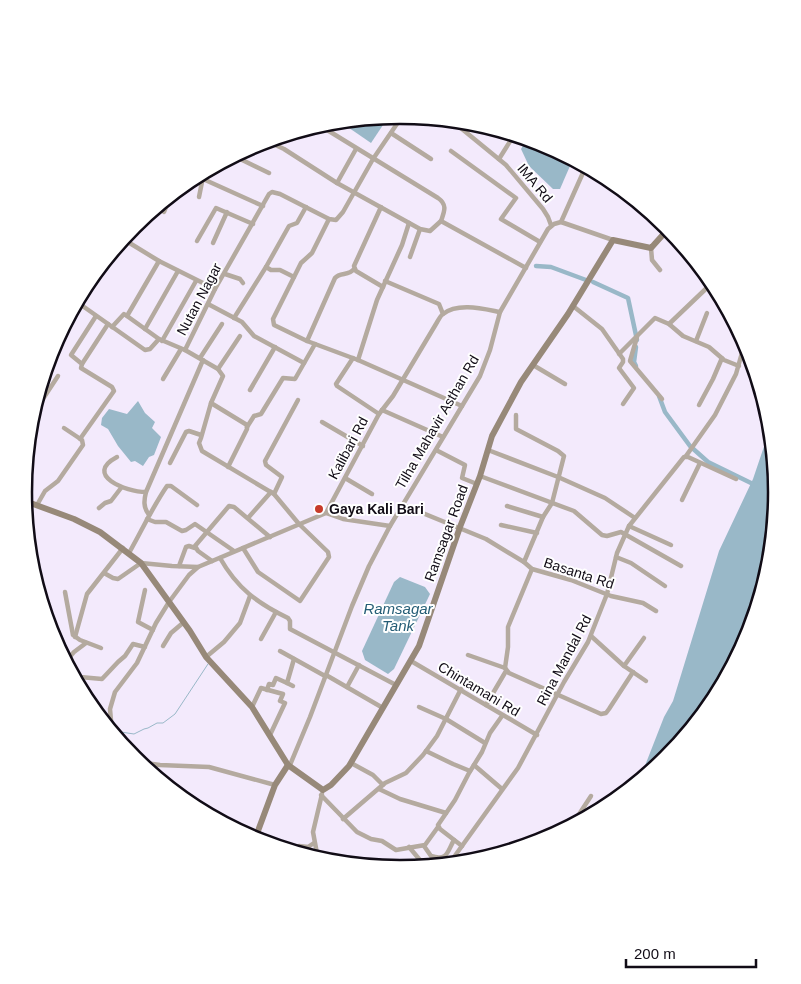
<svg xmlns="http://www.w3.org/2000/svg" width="801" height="984" font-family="Helvetica,sans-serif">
<rect width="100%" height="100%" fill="#f3eafc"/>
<g fill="#99b8c8">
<polygon points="389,116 371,143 339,121"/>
<polygon points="527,139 545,144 573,159 560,189 553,189 529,166 521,149"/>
<polygon points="138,401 145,413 155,422 152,428 161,437 154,455 149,457 143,466 135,461 131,462 118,446 108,429 101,425 102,418 109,409 127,414"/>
<polygon points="771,426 777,492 770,566 748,636 714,702 667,759 639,781 664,717 673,701 719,551 753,479"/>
<polygon points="400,577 425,587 430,594 394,669 388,674 365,660 362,651 394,582"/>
</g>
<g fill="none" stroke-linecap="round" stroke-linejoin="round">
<polyline stroke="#99b8c8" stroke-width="1" points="121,732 134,734 144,729 148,728 157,723 163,723 175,714 208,664"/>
<g stroke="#99b8c8" stroke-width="4.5">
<polyline points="536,266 551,267 586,280"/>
<polyline points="593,282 628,298 637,340"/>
<polyline points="636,347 634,362 636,366"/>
<polyline points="659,396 665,412 690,446 708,462 751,483"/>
</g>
<g stroke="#b4aa9f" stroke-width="4.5">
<polyline points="451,120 506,165 543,209 548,217 551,225"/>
<path d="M319,125L438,198C448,205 444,212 441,221L526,268"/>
<polyline points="391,133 431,159"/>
<polyline points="267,141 284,149 337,183 420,229 430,231 441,221"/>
<polyline points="451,151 516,198 501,219 540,242"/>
<polyline points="234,156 269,173"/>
<polyline points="499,159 514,135"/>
<polyline points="203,179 263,206"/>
<polyline points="337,183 356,149"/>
<polyline points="199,197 204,172"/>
<polyline points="381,207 354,266 356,271 383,287"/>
<polyline points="164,212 171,195"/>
<path d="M329,219L312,253L301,263L273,319L274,325L307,341L335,278C340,272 349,276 354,269"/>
<polyline points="561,222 586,166"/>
<polyline points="123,239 159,261"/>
<polyline points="197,241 216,208 253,224"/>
<polyline points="213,243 227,212"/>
<polyline points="651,248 652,260 660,270"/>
<polyline points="410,257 420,229"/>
<polyline points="266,267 271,270 280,270 294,277"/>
<polyline points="225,274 240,279 243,283"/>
<polyline points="385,281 439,304 443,314"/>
<polyline points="76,304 77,302 145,350 150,349 159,339 185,350"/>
<polyline points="208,304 242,322 254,336 304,363"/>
<polyline points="573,306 602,329 623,359 623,362 619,368 634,388 623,404"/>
<polyline points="234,318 266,267 289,226 297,223 306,207"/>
<polyline points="669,324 713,282"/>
<polyline points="112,327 124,314 127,316"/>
<polyline points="145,329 178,271"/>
<polyline points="637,337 630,361 662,399"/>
<polyline points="159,339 127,316 159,261 215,289"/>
<polyline points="162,341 196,281"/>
<polyline points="307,341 358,360 462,406"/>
<polyline points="696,341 707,313"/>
<polyline points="619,354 655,318 669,324 683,336 709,347 724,360 739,366"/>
<polyline points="200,358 222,324"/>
<polyline points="353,358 336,384 337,386 379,414"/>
<polyline points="358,360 377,300 402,245 409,223"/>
<polyline points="82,364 108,324"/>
<polyline points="533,365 565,384"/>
<polyline points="218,369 240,336"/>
<polyline points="163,379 181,349"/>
<polyline points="250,390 275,347"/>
<polyline points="211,403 247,425 247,429 228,467"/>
<polyline points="699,405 713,379 722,358"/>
<polyline points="37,408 58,376"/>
<polyline points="382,410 443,437"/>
<polyline points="516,415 516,429 558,451 564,456 552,503 543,517 524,562"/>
<polyline points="322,422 363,446"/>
<polyline points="247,427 254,416 261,414 283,378 295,379 315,344"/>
<polyline points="80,439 114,391 112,387 81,368 82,364 71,355 96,316"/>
<polyline points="436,450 465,465 462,478 477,484"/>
<polyline points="488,450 558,477 605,498 635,518"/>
<polyline points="686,456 715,415 736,374 745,342"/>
<path d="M117,457C83,475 126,492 146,492"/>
<polyline points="170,463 186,432 189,431 201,435"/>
<polyline points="480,476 574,511 602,535 607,536 621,532 681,566"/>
<polyline points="345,478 372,494"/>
<polyline points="274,494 282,477 266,465 265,461 298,400"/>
<polyline points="682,500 700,463"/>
<polyline points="37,505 45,491 58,481 83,445 82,440 64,428"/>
<polyline points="403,505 486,539 524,562 532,569 571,580 611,596 643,603 656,611"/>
<polyline points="507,506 543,517"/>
<polyline points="99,508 105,503 111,501 121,488"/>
<polyline points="326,513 343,519 390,526"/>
<path d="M149,515C143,507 144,500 146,492L203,360"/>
<polyline points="248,518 271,492"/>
<polyline points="147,519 155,522 166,522 182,531 186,530 195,524 234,551"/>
<polyline points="501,525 537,533"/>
<polyline points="629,526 671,545"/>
<polyline points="243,548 258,572 300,601 329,557 328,552 299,524 274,494 202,451 199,443 201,438 211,403 223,376 218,369 185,350 215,289 269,194 272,192 280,194 329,219 336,220 343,212 373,159 403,115"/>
<path d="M129,553C142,530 152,508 167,486H171L197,505"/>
<polyline points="616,557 631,563 665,586"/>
<path d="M220,558C237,588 257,603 288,618L290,621V629L396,685"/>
<polyline points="212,561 198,551 195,546 229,506 234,507 270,537"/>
<polyline points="179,566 186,547 189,546 195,548"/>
<polyline points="104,573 113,578 118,579 141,563 172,566 198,567"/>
<polyline points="145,590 138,622 153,630"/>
<polyline points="65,592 73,635 80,640 101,648"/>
<polyline points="591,636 624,666 646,681"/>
<polyline points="75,637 87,594 123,548"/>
<polyline points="261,639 276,612"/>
<polyline points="163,646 171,633 184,622"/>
<polyline points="280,651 325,676"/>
<polyline points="468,655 505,668 509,673 601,714 606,713 609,709 633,672"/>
<polyline points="206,657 224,642 240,623 250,596"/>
<polyline points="66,661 74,652 86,643"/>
<polyline points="411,661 537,735"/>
<polyline points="624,666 644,638"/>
<polyline points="505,668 508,647 508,627 532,569"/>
<polyline points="72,673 80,677 102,679 118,662 125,656 133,644 145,647"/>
<polyline points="326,675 383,708"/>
<polyline points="287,683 293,686"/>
<polyline points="347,687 359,665"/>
<polyline points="267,690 269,684 273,685 276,678 287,683 294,659"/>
<polyline points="486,705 506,671"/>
<polyline points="252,707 261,688 283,694 280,701 285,703 270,735"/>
<polyline points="419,707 446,719 485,743"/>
<path d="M112,732L110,709L115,692L137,663L156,623L169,602L189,575L198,567L326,513L379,414L393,396L436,324C438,321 440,316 443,314C458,302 484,309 500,312"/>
<polyline points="426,751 453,764 470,771"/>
<polyline points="138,762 160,765 209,767 275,785"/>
<polyline points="351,763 373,775 383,785"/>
<polyline points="290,765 310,717 352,606 369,566 390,526 480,376 490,350 500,312 548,229 554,224 561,222 613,240"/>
<polyline points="474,765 502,789"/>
<polyline points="379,789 400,799 446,813"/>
<polyline points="321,795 357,832 371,839 382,841 396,850 425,845 438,827"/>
<polyline points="343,819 385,783 406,773 423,755 437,736 461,689"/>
<polyline points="572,825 591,796"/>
<path d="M424,846L431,856C448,861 447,852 454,840"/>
<polyline points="462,846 440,829 438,825 455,800 469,773 482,752 490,733 502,716"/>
<polyline points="409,847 425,866"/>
<polyline points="294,851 299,846 308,847 314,843"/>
<polyline points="318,859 313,832 322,794"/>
<polyline points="449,864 518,768 564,682 588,642 607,594 617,553 629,526 684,457 688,457 736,479"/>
</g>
<g stroke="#978979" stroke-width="6">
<polyline points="24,494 24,490"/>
<polyline points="25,501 74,519 100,532 141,563 190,631 206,657 252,707 288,765"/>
<polyline points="255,839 275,785 288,765 323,790 331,785 349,766 419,646 460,527 480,476 492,436 521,382 568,314 613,240 651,248 669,228"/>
</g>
</g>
<circle fill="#c73b2a" stroke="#fff" stroke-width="2" cx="319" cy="509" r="5"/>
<g text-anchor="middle" stroke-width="4" stroke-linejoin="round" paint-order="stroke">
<g font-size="14" fill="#110c16" stroke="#fff">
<text transform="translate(535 183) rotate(50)" y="5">IMA Rd</text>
<text transform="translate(199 299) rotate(-62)" y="5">Nutan Nagar</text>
<text transform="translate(437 422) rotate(-60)" y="5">Tilha Mahavir Asthan Rd</text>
<text transform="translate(348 448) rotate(-62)" y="5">Kalibari Rd</text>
<text transform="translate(446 533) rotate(-70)" y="5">Ramsagar Road</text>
<text transform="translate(579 573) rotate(18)" y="5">Basanta Rd</text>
<text transform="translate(564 660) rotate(-62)" y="5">Rina Mandal Rd</text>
<text transform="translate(479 689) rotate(31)" y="5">Chintamani Rd</text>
</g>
<g font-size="14" font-weight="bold" fill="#110c16" stroke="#fff" text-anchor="start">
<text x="329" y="514">Gaya Kali Bari</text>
</g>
<g font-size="15" font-style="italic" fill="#255d76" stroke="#fff">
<text x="398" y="614">Ramsagar<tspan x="398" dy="17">Tank</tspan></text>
</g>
</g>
<path d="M0 0H801V984H0ZM32 492a368 368 0 1 1 736 0a368 368 0 1 1-736 0Z" fill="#fff" fill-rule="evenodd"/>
<path fill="none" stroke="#110c16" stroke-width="2.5" d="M32 492a368 368 0 1 1 736 0a368 368 0 1 1-736 0Z"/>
<path d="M626 959v8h130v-8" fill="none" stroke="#110c16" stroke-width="2.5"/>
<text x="634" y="959" font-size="15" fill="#110c16" stroke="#ffffff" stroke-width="4" paint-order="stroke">200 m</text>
</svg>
